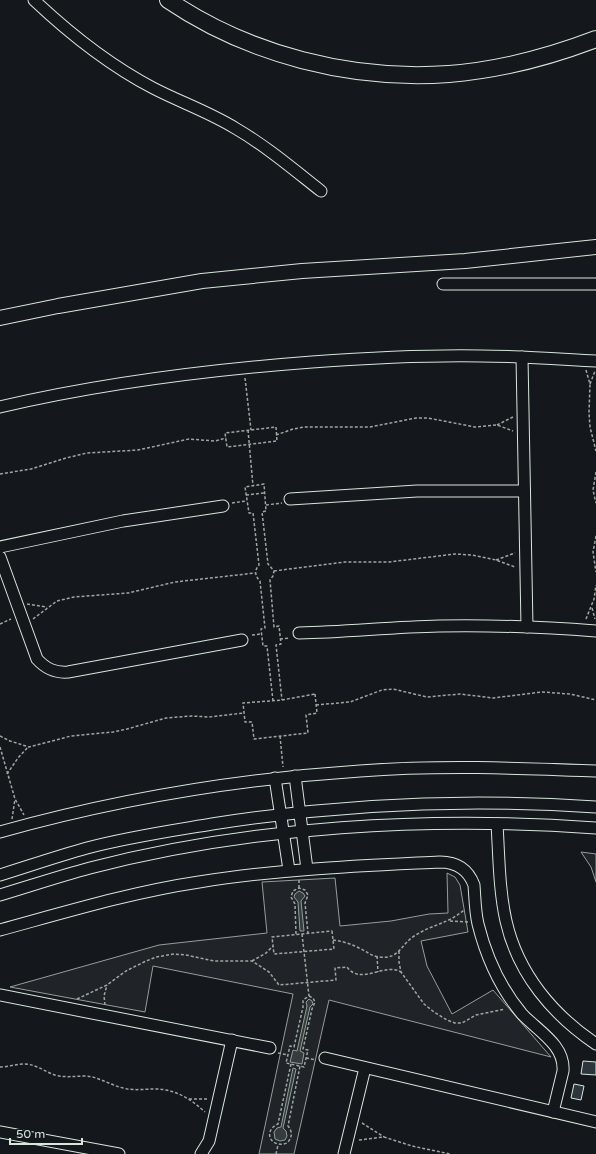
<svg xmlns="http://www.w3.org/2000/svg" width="596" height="1154" font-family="'Varela Round',sans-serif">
<rect width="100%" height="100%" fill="#14181c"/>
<g fill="#202428" stroke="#939e99">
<polygon points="581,852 596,854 596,882 591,867"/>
<polygon points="447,873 455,877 460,885 468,932 421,941 427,966 452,1014 493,990 551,1057 329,1000 294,1154 259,1154 293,994 153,966 145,1012 10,987 159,945 267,933 262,882 335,878 340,926 391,921 429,914 448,913"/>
</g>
<g fill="#363b3e" stroke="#939e99">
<polygon points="299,891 303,893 305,896 301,901 304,931 300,931 298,902 294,897 295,894"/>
<polygon points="309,999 312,1001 313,1004 310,1007 300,1051 304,1053 302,1064 290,1062 293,1050 297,1051 307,1006 306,1002"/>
<polygon points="293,1068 296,1069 283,1128 286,1131 287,1136 285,1140 280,1141 275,1139 274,1132 277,1128 281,1127"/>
</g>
<g fill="#2c363c" stroke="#d8e6dc">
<polygon points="583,1061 596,1062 596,1075 581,1074"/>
<polygon points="574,1084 584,1086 581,1100 571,1098"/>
</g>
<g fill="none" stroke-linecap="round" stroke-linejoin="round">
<g stroke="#d8e6dc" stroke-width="13">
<g id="minor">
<path d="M34,0C70,34 109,65 153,88C180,102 209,112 235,128C266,146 293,169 321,191"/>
<polyline points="443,284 596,284"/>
<polyline points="522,357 527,627"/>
<path d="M0,407C102,383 207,370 312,362C368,358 425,355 481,356C519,356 558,359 596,361"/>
<polyline points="290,499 417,491 524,491"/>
<polyline points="0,547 123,521 223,506"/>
<path d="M0,557L37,659C46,669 55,673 68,672L242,640"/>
<path d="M299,633C346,632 392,627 439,626C491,625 544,627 596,631"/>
<polyline points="295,776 307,869"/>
<polyline points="275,778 289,870"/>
<path d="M497,824C499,856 499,890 506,921C518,974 553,1015 596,1044"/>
<path d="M0,832C118,799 238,779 360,771C439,765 517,768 596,771"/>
<path d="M0,875C29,866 58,856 87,848C128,837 170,831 212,824C339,804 468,798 596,807"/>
<path d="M0,895C30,886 60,876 90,868C251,826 430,816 596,828"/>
<path d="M0,930C66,912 132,892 199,882C279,869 360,866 440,862C456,862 468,869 474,885C475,898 475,911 478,924C486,956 501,989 522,1014C538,1031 565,1045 563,1071L553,1112"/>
<polyline points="0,995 270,1048"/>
<polyline points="325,1058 596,1122"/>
<polyline points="0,1132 119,1154"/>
<polyline points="201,1154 209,1141 232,1040"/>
<polyline points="344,1154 365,1068"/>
</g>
</g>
<g stroke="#d8e6dc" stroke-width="16">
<polyline id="major" points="0,318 58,306 202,281 302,271 465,261 596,247"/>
</g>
<g stroke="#d8e6dc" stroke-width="18">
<path id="highway" d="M168,0C249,55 352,81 449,74C499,70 549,57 596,39"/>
</g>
<g stroke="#9da8a2" stroke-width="1.5" stroke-dasharray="3 2" stroke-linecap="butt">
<polyline points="586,370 590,384 589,413 590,427 596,451"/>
<polyline points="245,378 251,430"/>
<polyline points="590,384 595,371"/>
<polyline points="497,425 513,417"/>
<polygon points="276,427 277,441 227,447 225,433"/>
<polyline points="248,430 253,486"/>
<polyline points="276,435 293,429 305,427 370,427 416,418 428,418 475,427 497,425 513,431"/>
<polyline points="596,472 593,490 596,503"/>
<polyline points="0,474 31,469 66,458 87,453 138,450 189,439 215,441 226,438"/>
<polyline points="246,495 264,493"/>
<polyline points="232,503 246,501"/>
<polyline points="266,505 282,503"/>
<polyline points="596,536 593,552 596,572"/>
<polyline points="496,560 515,553"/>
<polyline points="274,571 345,562 389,562 455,554 472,555 496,560 515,567"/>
<polyline points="27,604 47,607"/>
<polyline points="592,608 595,619"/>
<polyline points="33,619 57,601 74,597 128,593 175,582 255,573"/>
<polyline points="586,619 594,599 596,585"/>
<polyline points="0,624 11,619"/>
<polyline points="252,635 261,634"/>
<polyline points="280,639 290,638"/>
<polygon points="315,694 317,713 306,715 308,733 254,739 252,722 245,722 243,703 282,700"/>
<path d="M273,701L267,646H263L261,629L265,628L260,581C255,576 254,571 259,565L253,513H249L245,487L264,484L266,511L262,512L268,564L274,571L273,576L270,580L274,627L279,626L281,644L276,645L282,700"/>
<polyline points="316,705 350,702 382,690 393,689 427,697 460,694 493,698 542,692 570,694 596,700"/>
<polyline points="0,736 10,741 29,747 71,736 113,732 127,729 166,718 192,716 209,717 244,713"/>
<polyline points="280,736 283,767"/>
<polyline points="0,747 15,799 24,815"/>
<polyline points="7,774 18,758 28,747"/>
<polyline points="12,819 15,799"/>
<polyline points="299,880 299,888"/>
<polyline points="450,921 468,922"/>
<polygon points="332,931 334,949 274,954 272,937"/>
<polyline points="296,934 295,904 291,897 293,891 299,888 305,890 308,895 305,903 308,933"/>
<polyline points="302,934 309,996"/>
<path d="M333,940C342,941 351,944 359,948C366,951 371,956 379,957C400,960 401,943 416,935C433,924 448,924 464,910"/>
<polyline points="399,951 399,962 401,972 424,1004 434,1012 447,1020 455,1023 462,1023 476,1015 505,1009"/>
<polyline points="377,956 378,972"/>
<polyline points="252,961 266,953 273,946"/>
<polygon points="309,996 313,998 315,1002 312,1009 303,1049 308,1050 304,1067 286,1063 290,1046 294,1047 303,1007 303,1000"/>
<path d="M77,999L107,985L126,971L144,962L156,957L174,954L186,955L214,961H252L269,972L279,985L336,980L335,968L347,967C361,986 385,962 401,972"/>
<polyline points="105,1005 104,996 107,985"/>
<polyline points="278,1053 288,1055"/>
<polyline points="306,1058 316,1060"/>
<path d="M291,1064L278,1124C262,1131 271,1149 287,1143C292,1138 293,1132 288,1126L300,1066"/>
<path d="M0,1067C8,1067 16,1064 24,1064C36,1064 45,1072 55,1075C66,1078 75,1076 86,1076C99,1077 110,1085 123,1088C137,1092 152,1087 166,1090C181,1093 193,1101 205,1112"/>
<polyline points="189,1099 208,1099"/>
<polyline points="362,1123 384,1137"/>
<polyline points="359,1140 384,1137 412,1146 450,1154"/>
<polyline points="276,1154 278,1145"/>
</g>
<use href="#minor" stroke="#14181c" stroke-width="11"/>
<use href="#major" stroke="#14181c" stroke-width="14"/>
<use href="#highway" stroke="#14181c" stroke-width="16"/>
</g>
<path d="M10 1138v6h72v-6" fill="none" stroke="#d8e6dc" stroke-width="2"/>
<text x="16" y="1138" font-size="12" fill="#d8e6dc" stroke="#14181c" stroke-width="3" paint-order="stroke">50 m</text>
</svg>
